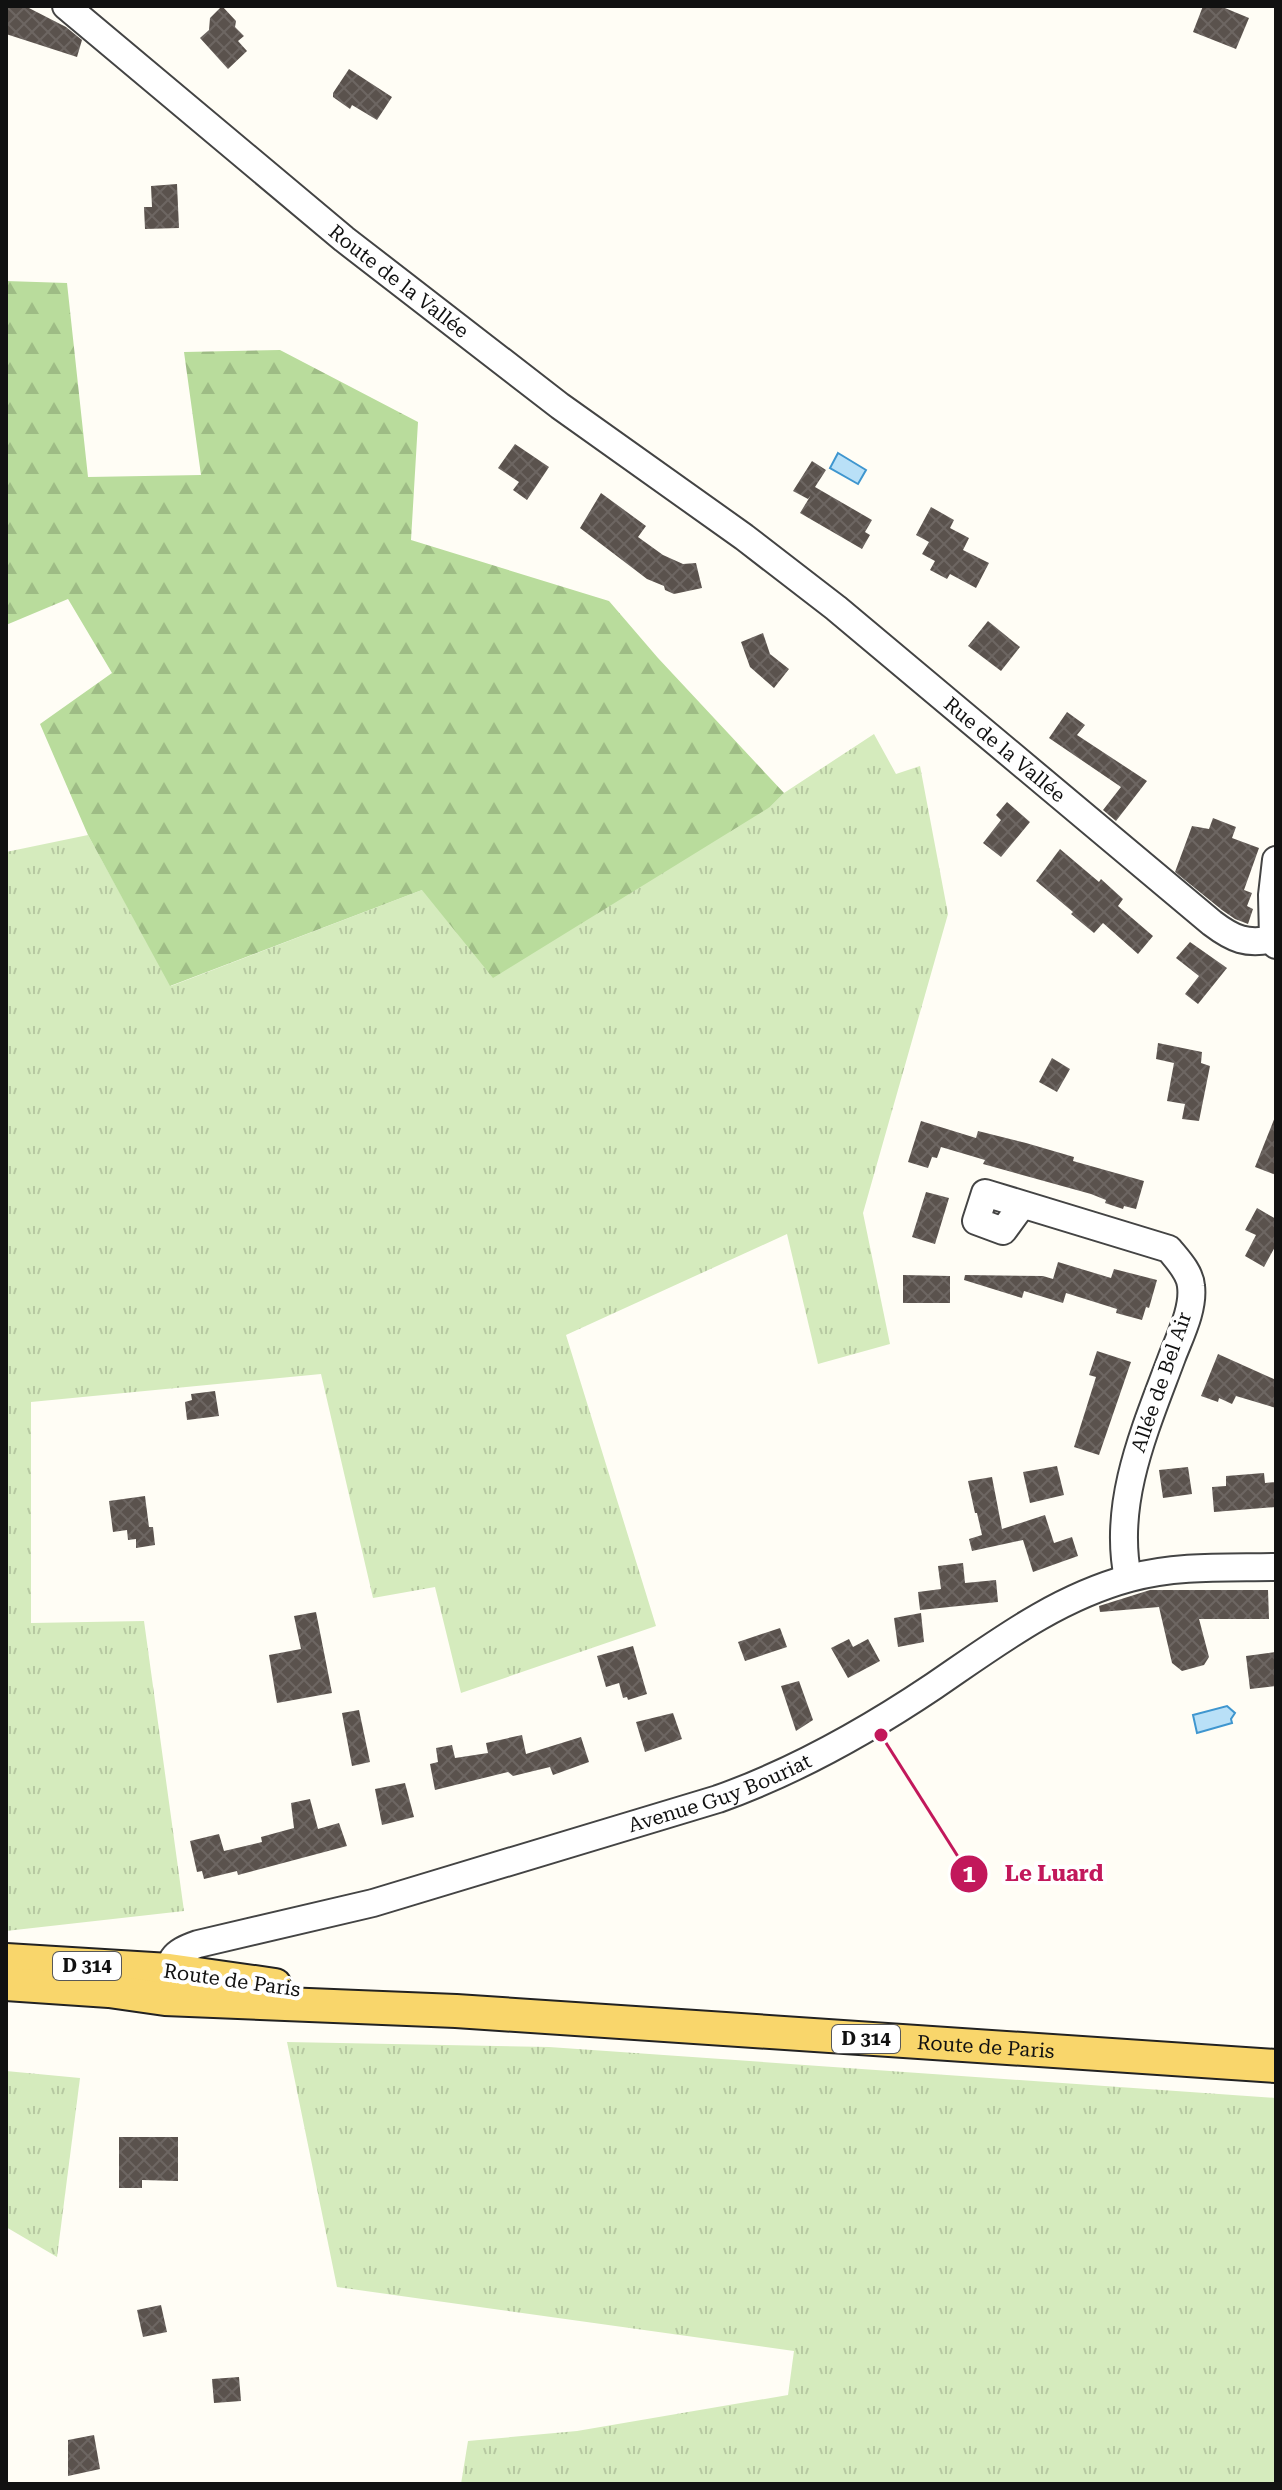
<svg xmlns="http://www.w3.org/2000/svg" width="1282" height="2490" font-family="'Roboto Serif',serif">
<defs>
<pattern id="grass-tufts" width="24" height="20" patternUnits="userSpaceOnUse" patternTransform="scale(2)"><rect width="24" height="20" fill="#d5ebbd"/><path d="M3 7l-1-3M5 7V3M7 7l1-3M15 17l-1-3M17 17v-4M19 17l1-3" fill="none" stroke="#b6c8a1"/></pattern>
<pattern id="forest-firs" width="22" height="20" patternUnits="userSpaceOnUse" patternTransform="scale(2)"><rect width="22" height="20" fill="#b9dc9c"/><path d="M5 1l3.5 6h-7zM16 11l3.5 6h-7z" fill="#9ebc85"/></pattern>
<pattern id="building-cross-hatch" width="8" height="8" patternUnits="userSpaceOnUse" patternTransform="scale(2)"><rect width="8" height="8" fill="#5a524d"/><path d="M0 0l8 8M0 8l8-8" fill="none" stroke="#6d6662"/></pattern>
</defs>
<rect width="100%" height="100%" fill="#fffdf5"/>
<g fill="url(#grass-tufts)">
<polygon points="874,734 896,774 920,766 948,914 863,1213 890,1344 818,1364 787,1234 566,1335 656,1626 461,1693 435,1587 373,1598 321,1374 31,1402 31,1623 144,1621 184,1911 6,1931 6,852 88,835 171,986 422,890 770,807 784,793"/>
<polygon points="287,2042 549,2047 1276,2098 1276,2484 461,2484 468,2441 577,2431 788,2395 794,2351 337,2287"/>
<polygon points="6,2071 80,2078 57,2257 6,2227"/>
</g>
<polygon fill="url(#forest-firs)" points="6,281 67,283 88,477 201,475 184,352 280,350 418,422 411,540 609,601 658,658 784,793 770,807 493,978 422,890 170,986 88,835 40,724 112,673 68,599 6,625"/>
<g fill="#b9e0f7" stroke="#3f96cf" stroke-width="2">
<polygon points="838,453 866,470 858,484 830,468"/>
<polygon points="1227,1706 1235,1713 1231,1719 1232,1723 1197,1733 1193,1715"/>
</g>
<g fill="url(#building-cross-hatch)">
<polygon points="6,6 25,6 66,27 82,40 77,57 6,34"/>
<polygon points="222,6 236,21 235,27 244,36 238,41 247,51 228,69 200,38 209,30 210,18"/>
<polygon points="1203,6 1220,6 1249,18 1236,49 1193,32"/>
<polygon points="349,69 392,97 377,120 352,105 350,109 333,97 333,93"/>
<polygon points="177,184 179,228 145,229 144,207 152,207 151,186"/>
<polygon points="515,444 549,467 527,500 513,490 519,482 498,468"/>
<polygon points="812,461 826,470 815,487 872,520 865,532 870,535 862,549 800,513 811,495 808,499 793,491"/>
<polygon points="601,493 646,526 638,537 663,555 683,564 696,563 702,588 674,594 665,590 664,586 647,579 580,528"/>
<polygon points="931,507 954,520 950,528 969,538 963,550 989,563 976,588 950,574 947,579 930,570 935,561 922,554 929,542 916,535"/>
<polygon points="988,621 1020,647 1001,671 968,646"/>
<polygon points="763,633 770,654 789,669 774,688 750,667 741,642"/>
<polygon points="1067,712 1085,725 1077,735 1147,781 1116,821 1103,810 1121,787 1049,738"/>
<polygon points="1007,802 1030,822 1001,857 983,843 1001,820 996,815"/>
<polygon points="1213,818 1236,827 1232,838 1259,848 1244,890 1252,893 1247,906 1253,909 1248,924 1235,919 1222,910 1175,872 1192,826 1209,829"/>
<polygon points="1060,849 1099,882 1101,879 1123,899 1118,906 1153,936 1138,954 1103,923 1094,933 1071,914 1073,912 1036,881"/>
<polygon points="1190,942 1227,968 1198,1004 1185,994 1199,976 1176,958"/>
<polygon points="1158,1043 1202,1052 1201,1063 1210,1066 1199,1121 1182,1119 1185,1104 1167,1101 1174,1063 1156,1059"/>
<polygon points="1052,1058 1070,1069 1057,1092 1039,1082"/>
<polygon points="1275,1117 1276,1117 1276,1175 1255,1167"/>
<polygon points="921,1121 976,1138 978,1131 1026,1143 1074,1157 1073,1161 1144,1181 1136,1209 1124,1206 1123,1209 1105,1203 1106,1200 1091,1194 983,1164 985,1160 941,1147 937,1158 932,1157 928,1168 908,1162"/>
<polygon points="926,1192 949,1198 935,1244 912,1237"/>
<polygon points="1257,1208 1276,1219 1276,1245 1264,1267 1245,1256 1256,1235 1245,1230"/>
<polygon points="1058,1262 1111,1278 1114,1269 1157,1280 1149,1308 1146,1307 1142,1320 1116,1313 1117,1309 1066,1293 1063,1303 1024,1291 1022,1298 964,1280 965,1275 1043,1276 1053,1279"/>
<polygon points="903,1275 950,1276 950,1303 903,1303"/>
<polygon points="1097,1351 1131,1362 1099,1455 1074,1447 1096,1377 1089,1375"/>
<polygon points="1218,1354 1276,1380 1276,1408 1236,1396 1232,1404 1219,1398 1218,1402 1201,1396"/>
<polygon points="215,1391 219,1416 187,1420 185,1402 192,1400 191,1394"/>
<polygon points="1057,1466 1064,1495 1030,1503 1023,1472"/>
<polygon points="1188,1467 1192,1494 1163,1498 1159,1470"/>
<polygon points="1264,1473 1265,1483 1276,1482 1276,1507 1214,1512 1212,1487 1226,1486 1226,1476"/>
<polygon points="992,1477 1002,1529 1045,1515 1054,1543 1072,1537 1078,1556 1033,1572 1023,1540 972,1551 969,1539 982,1535 977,1513 975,1513 968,1481"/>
<polygon points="145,1496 149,1527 153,1527 155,1545 136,1548 136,1539 128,1540 127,1530 113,1532 109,1501"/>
<polygon points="963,1563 965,1583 996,1580 998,1602 920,1610 918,1592 941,1589 938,1566"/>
<polygon points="1150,1590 1268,1590 1269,1619 1199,1619 1209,1657 1204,1665 1182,1671 1172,1663 1159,1607 1100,1612 1099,1606"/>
<polygon points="316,1612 332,1693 277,1703 269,1655 301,1649 294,1616"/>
<polygon points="921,1613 924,1642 898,1647 894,1618"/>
<polygon points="780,1628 787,1647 745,1661 738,1642"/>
<polygon points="849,1639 853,1647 868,1639 880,1661 848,1678 831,1648"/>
<polygon points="633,1646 647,1694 628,1700 627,1697 623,1698 619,1683 606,1687 597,1656"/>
<polygon points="1276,1652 1276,1686 1250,1689 1246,1656"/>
<polygon points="799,1681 813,1720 796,1731 781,1686"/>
<polygon points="359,1710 370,1762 352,1766 342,1713"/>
<polygon points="673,1713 682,1739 645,1752 636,1722"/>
<polygon points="522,1735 526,1754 581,1737 589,1762 553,1775 550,1767 513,1776 508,1772 435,1790 430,1764 438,1762 436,1748 452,1745 455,1758 488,1753 486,1743"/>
<polygon points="405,1783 414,1817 382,1825 375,1789"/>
<polygon points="310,1799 318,1829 339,1823 347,1846 238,1875 237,1871 204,1879 202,1871 197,1872 190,1841 219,1834 224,1851 262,1842 261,1837 294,1828 291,1803"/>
<polygon points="119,2137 178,2137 178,2181 142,2180 142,2188 119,2188"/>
<polygon points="161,2305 167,2332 143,2337 137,2310"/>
<polygon points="239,2377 241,2401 214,2403 212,2379"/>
<polygon points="94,2435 100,2469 68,2476 68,2440"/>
</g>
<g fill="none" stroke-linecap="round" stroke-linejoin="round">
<g stroke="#444" stroke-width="30">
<g id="minor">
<path id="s1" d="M66,6L344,239L560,406L744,537L836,608L1212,923C1233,939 1247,945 1273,939"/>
<polyline points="1276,860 1272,895 1273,939 1276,945"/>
<path d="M1022,1205L1003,1231L976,1221L985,1193L1169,1249C1177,1259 1190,1272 1191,1286C1194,1309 1180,1336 1172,1357C1146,1427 1112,1502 1128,1578"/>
<path id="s2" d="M167,1987C170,1959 170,1954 198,1944L373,1903L718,1799C794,1772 867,1731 934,1686C997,1643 1056,1598 1130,1578C1178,1565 1227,1568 1276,1567"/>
</g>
</g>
<g stroke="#222" stroke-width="36">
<g id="major">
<polyline points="6,1960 169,1970 275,1985"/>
<path id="s3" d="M6,1984L109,1991L165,1999L456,2011L1276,2066"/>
</g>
</g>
<use href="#minor" stroke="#fff" stroke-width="26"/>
<use href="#major" stroke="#f9d66b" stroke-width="32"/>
</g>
<g text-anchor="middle" stroke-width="8" stroke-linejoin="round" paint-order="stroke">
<g fill="#fff" stroke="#585858" stroke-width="2">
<rect x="53" y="1952" width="68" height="28" rx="6"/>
<rect x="832" y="2025" width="68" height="28" rx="6"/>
</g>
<g font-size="18" font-weight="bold" fill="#111">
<text x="87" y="1972">D 314</text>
<text x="866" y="2045">D 314</text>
</g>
<g font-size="20" fill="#111" stroke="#fff">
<text dy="7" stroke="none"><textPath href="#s1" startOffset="432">Route de la Vallée</textPath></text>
<text dy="7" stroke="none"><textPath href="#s1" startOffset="1198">Rue de la Vallée</textPath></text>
<text transform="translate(1161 1382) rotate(-71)" y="7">Allée de Bel Air</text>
<text dy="7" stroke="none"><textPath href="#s2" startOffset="602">Avenue Guy Bouriat</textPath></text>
<text transform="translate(232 1980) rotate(8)" y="7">Route de Paris</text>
<text dy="7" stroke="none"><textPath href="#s3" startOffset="982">Route de Paris</textPath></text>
</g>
</g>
<path fill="none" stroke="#c2185b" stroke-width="3" d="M881 1735L969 1874"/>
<g fill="#c2185b" stroke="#fff" stroke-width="3">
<circle cx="881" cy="1735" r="8"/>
<circle cx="969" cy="1874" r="20"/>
</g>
<g font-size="24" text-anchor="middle" font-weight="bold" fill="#fff">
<text x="969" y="1882">1</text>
</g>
<g font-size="22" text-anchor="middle" font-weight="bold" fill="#c2185b" stroke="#fff" stroke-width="8" stroke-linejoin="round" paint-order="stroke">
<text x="1054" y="1881">Le Luard</text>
</g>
<rect width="1282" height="2490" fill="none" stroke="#111111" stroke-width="16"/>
</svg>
